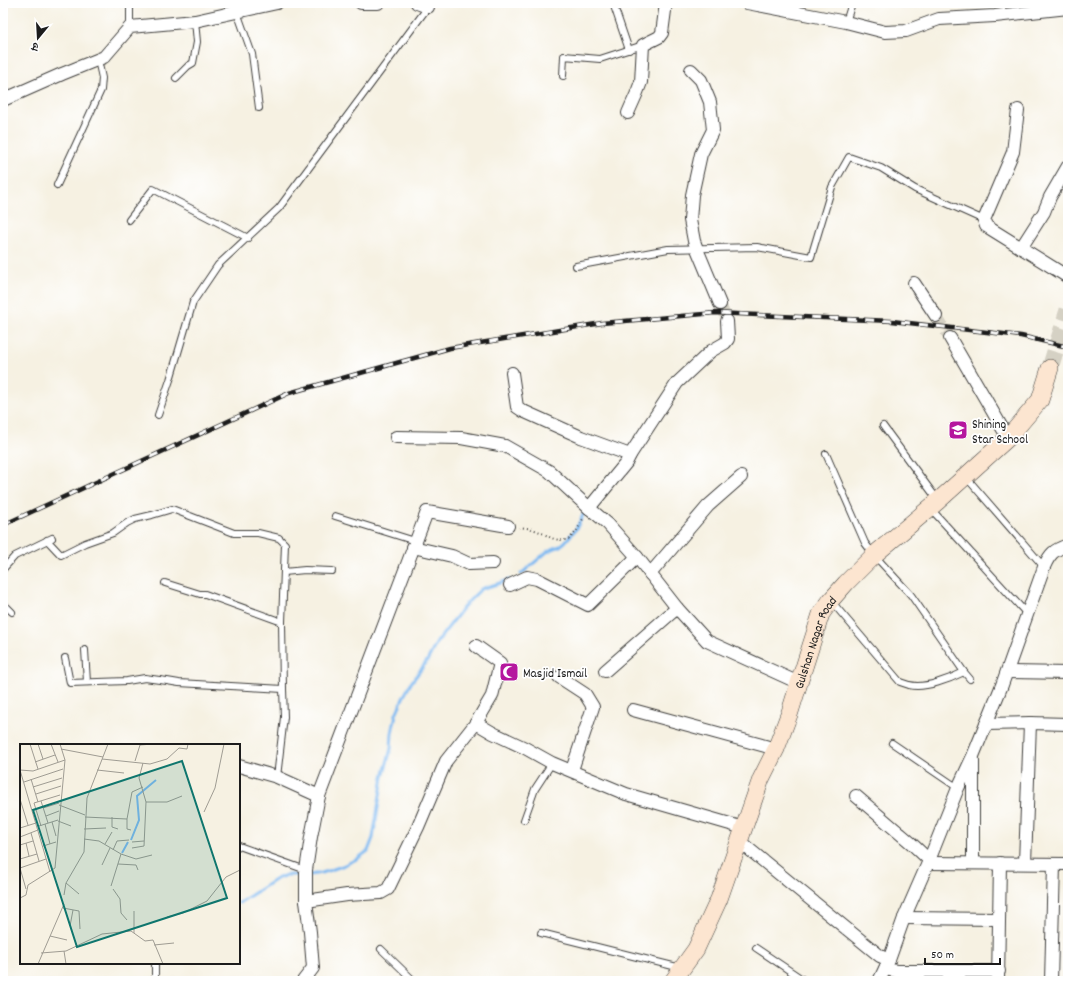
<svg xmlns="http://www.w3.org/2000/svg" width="1071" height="984" font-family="Dekko,'Playpen Sans Deva',sans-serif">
<rect width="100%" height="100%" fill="#fff"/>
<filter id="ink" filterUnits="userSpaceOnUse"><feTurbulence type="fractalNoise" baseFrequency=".025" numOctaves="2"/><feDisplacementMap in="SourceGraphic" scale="8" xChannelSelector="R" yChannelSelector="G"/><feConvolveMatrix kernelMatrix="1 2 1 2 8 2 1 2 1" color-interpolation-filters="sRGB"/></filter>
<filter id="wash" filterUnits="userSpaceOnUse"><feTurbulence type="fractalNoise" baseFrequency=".012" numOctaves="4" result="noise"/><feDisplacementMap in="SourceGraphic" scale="16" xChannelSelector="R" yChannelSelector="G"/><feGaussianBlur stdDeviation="0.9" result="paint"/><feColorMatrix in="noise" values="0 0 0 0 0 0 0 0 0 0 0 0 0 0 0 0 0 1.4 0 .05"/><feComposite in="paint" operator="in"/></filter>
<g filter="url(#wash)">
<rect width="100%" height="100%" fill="#f6f1e2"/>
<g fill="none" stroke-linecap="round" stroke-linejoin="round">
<g stroke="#81bbf2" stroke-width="3">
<polyline points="521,574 548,551 560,546 565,542 576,529 586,509"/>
<polyline points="309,875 322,873 342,866 357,859 368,851 373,838 383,777 391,749 392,733 396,714 404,696 411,683 427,661 437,642 467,603 481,589 509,580"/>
<polyline points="239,903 276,879 286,875 303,875"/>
</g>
</g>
</g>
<g filter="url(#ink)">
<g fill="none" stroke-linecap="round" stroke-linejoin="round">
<g stroke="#d5d1c4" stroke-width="12" stroke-dasharray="12 6" stroke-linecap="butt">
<polyline points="720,304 727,321"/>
<polyline points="936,316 950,338"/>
</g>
<polyline stroke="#d5d1c4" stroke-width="17" stroke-dasharray="17 8" stroke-linecap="butt" points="1050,368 1068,310"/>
<g stroke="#3d3c3a" stroke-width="8">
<g id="lane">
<polyline points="130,3 130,27"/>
<polyline points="614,3 614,6 629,50"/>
<polyline points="237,12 252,54 259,108"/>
<polyline points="846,22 852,3"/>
<polyline points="563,76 564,56 600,59 643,45"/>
<polyline points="176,78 188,66 193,63 197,42 195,21"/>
<polyline points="57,185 101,90 102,78 98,60"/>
<polyline points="129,220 153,189 248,238"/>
<polyline points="576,266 668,249 757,247 811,257 832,187 849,157 881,168 915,189 984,220"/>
<polyline points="158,415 170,380 193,302 218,265 279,208 428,7"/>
<polyline points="883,426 937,499"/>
<polyline points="826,454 865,543 874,555 911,595 964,672 970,679"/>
<polyline points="966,477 1044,567"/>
<polyline points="931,509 1027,614"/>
<polyline points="335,516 415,541"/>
<polyline points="47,540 61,555 85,543 113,533 127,523 135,519 152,515 172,509 234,533 258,533 279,538 285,544 282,622 283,689 284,717 277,777"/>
<polyline points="3,569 15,556 52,538"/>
<polyline points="284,572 305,570 332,571"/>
<polyline points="165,583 200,594 205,594 282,622"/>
<path d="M832,602L900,682C903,683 906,684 909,685C925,689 950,679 964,672"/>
<polyline points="3,603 12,612"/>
<polyline points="85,650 87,682"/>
<polyline points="65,658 70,683 127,681 145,678 167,681 179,683 283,689"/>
<polyline points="892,743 958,788"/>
<polyline points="524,820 535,789 552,763"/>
<polyline points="239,846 306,870"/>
<polyline points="541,933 681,968"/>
<polyline points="756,948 805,981"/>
<polyline points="381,949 414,981"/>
<polyline points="155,963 155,981"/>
</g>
</g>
<g stroke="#3d3c3a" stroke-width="14">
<g id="street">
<polyline points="361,3 378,3"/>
<polyline points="417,3 428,7"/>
<polyline points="747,3 846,22 885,32 906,31 939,19 995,16 1068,8"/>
<polyline points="691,70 701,80 710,102 713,130 701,154 692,195 690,220 694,241 697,249 720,304"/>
<polyline points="3,100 62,74 104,57 130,27 195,21 277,3"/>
<polyline points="1018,110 1013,152 984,220 986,226 1068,277"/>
<polyline points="628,113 636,95 641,82 643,45 659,37 662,33 666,3"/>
<polyline points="1021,248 1044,212 1050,197 1068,166"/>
<polyline points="914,283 936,316"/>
<polyline points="950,338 1008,438"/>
<polyline points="512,373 517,407 523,411 581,437 630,455"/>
<polyline points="396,437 461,438 505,446 549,471 589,508 626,463 630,455 677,383 711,351 725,343 728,339 727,321"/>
<polyline points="589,508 608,524 637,557 677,608 707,641 799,683"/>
<polyline points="413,547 452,556 469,564 493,563"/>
<polyline points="650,574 708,506 741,477"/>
<polyline points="510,585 527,577 537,579 588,605 637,557"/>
<polyline points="476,646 500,663 492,696 476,723"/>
<polyline points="605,671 677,608"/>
<polyline points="1007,672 1068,673"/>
<polyline points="559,677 585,694 593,707 572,770"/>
<polyline points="633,710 776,749"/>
<polyline points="986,724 1030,723 1068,724"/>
<polyline points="239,766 277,777 319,796"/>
<polyline points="856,796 911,843 929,860"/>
<polyline points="739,841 880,956 889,960"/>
<polyline points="928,863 1068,864"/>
<polyline points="973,863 973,760"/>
<polyline points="1025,863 1030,723"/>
<polyline points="306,901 347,895 381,893 388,889 418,827 446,761 476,723 493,733 525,748 552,763 626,794 744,828"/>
<polyline points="904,918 999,919"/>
<polyline points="885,969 896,971 999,971"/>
<polyline points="303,981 313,968 310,932 306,901 306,870 311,837 319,796 427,512 508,526"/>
<path d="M879,981L889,960L904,918L928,863L958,788L973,756L1002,685L1044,567C1050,553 1054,550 1068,545"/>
<polyline points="998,981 1000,863"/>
<polyline points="1051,981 1054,864"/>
</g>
</g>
<g stroke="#3d3c3a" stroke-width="18">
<g id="secondary">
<path id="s1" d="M673,981L696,949L719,899L761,779L776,749L790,712L799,683L821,614L831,600L846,583L874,555L938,501L1008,438L1040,400L1050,368"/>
</g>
</g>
<g stroke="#3d3c3a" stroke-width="2" stroke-dasharray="1 3" stroke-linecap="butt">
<path d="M519,527C524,528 530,528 535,530C549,535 550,541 568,540L576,532L584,517"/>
<polyline points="3,977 17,981"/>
</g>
<use href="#lane" stroke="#fff" stroke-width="6"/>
<use href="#street" stroke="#fff" stroke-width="12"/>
<use href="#secondary" stroke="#fce5d0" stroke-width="17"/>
<g stroke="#1c1c1c" stroke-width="4.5">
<polyline id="rail" points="3,525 289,393 450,348 602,323 715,313 892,321 1021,336 1068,347"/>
</g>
<use href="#rail" stroke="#fff" stroke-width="3" stroke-dasharray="9" stroke-linecap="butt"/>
</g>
</g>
<defs>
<g id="school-square" transform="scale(1)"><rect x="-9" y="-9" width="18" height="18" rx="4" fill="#b5179e" stroke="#fff"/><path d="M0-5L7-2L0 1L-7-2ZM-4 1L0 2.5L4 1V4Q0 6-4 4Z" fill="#fff"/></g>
<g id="mosque-square" transform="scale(1)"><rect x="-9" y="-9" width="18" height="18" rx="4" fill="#b5179e" stroke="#fff"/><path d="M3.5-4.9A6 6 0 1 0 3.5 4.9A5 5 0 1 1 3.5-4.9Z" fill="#fff"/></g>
</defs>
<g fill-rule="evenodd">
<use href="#school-square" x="958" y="430"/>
<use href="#mosque-square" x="509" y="672"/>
</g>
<g text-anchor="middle" stroke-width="3.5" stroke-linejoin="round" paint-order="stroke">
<g font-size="13" fill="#1c1c1c" stroke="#fff" text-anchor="start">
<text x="972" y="428">Shining<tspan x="972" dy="15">Star School</tspan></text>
<text x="523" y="677">Masjid Ismail</text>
</g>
<g font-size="13" fill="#1c1c1c" stroke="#fff">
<text dy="5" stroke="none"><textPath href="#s1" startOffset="369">Gulshan Nagar Road</textPath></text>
</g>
</g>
<g transform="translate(20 744)">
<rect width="220" height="220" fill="#f6f1e2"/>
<path fill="none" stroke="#81bbf2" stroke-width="2" d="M111,96L119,76L117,52L136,36M102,109L108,98"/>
<path fill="none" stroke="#9f9c93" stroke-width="1" d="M10,0L18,25M18,0L23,15M31,0L38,18M41,5L83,13M82,15L130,20L147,15L159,4L167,5L168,0M115,17L120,1L133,0M15,18L35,11M0,26L30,128M0,26L13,27L45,16M77,26L104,29M11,35L18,58M4,38L43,25M13,43L42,34M16,50L41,42M0,55L8,81M21,57L28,79M126,58H147L162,52M39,61L65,71M23,64L39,59M184,68L195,44L204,0M26,72L39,67M65,73L107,75L112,48L123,43M92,73V83L98,85M107,75V85L111,86M38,77L51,82M32,78L36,92M25,80L30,100M19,82L38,76M21,82L14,59L40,51M0,84L16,79M64,85L86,84M11,89L19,117M0,93L18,86M64,95L79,97L101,110M112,98L124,97M6,99L9,112M85,100L92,88M0,101L13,97M23,102L36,98M112,104L124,102L126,58L119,34L123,19M93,106L97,97L109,96M0,115L17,110M98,120L116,121L118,126M82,121L90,104M0,124L26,115M0,124L6,145M46,139L59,150M91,142L101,110L116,115L132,111M93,145L100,155L101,169L107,176M44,151L46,139L64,108L67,54L88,0M0,154L6,151L8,141L35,124L45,16L40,0M43,164L59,167L60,185M114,167V189M147,173L163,169L187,157L206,133L220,126M50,182L53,166M30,192L47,196M134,201L154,199M44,207L46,220M21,209L46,207L82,190L111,187L125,197L133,196L143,220M18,220L44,160"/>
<path fill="#0f766e" fill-opacity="0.15" stroke="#0f766e" stroke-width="2" d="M162,17L207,154L57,203L13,66Z"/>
<rect width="220" height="220" fill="none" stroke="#1c1c1c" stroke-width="2"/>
</g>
<rect width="1071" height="984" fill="none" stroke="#fff" stroke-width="16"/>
<g transform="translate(38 38) rotate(198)" stroke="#ffffff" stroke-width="3" paint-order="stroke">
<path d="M0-3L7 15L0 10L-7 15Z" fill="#1c1c1c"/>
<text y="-6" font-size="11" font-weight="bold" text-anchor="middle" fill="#1c1c1c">उ</text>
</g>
<path d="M925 958v6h75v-6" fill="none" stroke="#1c1c1c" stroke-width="2"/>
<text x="931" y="958" font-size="12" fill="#1c1c1c" stroke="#ffffff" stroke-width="3" paint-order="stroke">50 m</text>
</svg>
